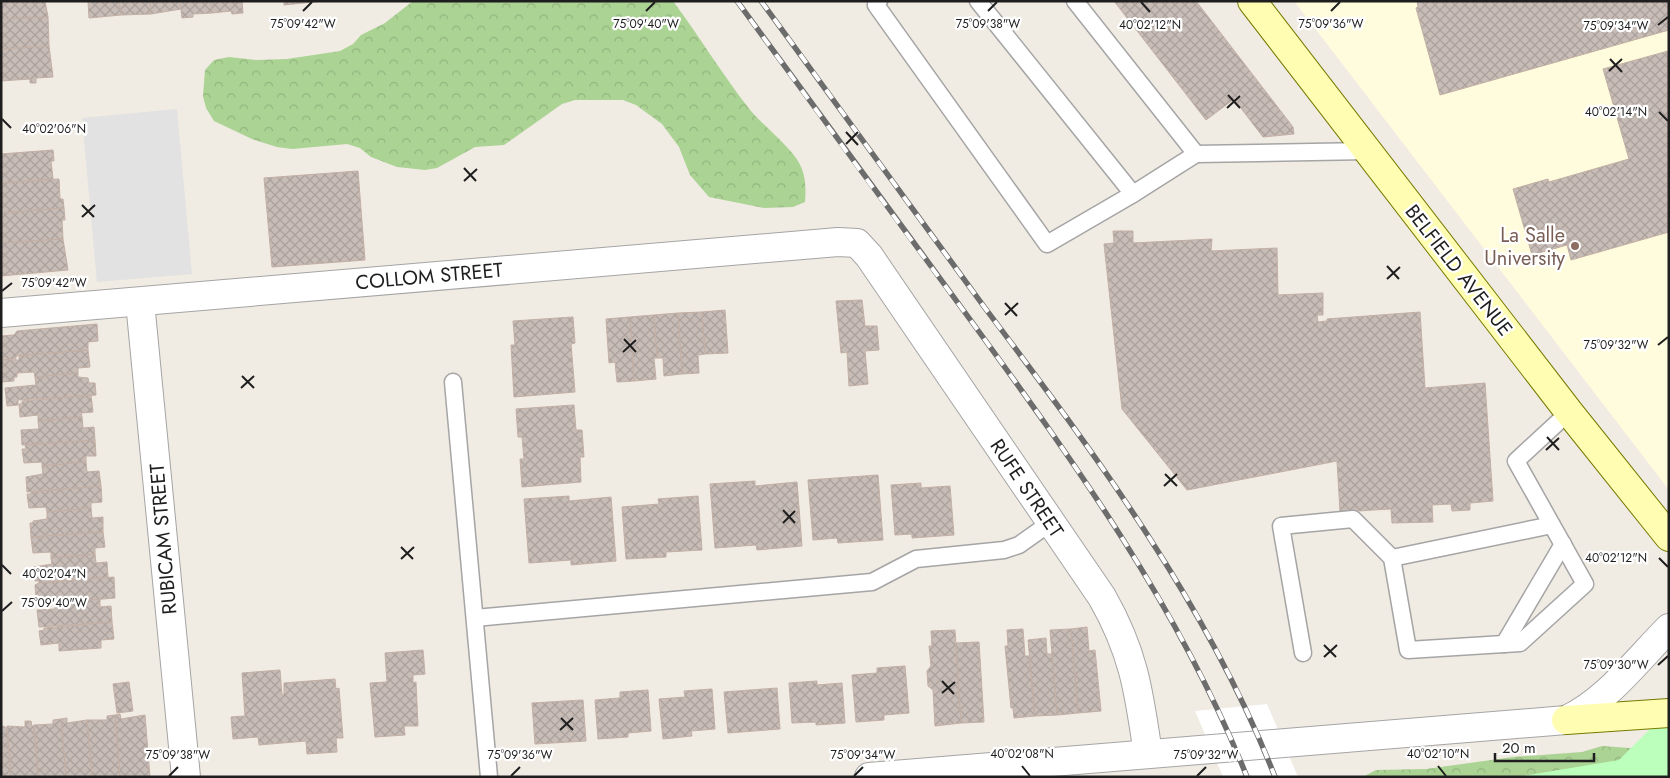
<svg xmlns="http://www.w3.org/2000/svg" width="1670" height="778" font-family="Jost,sans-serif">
<defs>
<pattern id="forest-crowns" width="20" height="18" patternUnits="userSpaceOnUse" patternTransform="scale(1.25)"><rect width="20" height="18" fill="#abd394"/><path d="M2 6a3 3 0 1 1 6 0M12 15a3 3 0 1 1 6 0" fill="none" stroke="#93b57f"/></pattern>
<pattern id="building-cross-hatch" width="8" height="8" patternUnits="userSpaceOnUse" patternTransform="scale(1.25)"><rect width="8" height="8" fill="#c8bcb6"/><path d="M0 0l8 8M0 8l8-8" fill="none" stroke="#aba19c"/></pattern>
</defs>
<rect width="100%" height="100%" fill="#f0ebe3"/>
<polygon fill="#fffcdd" points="1294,1 1669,1 1669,490"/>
<g fill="url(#forest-crowns)">
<path d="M413,1H673C700,37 723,76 751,111C764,126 789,146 798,161C806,174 806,188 805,202L793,207L764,208L709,197L690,175L679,147L662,124L636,105L623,100H575L562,104L504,145L475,147L437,168L425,170L397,167L371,157L360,148L347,144L292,149L277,147L252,139L214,121L206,108L203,96L205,70L214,60L229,57L257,60L287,59L340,51L353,44L361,35L385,23Z"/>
<polygon points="1602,746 1643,749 1669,777 1363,777 1376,770 1426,769 1513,757 1582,752"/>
</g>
<polygon fill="#bcfebc" points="1669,710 1669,777 1517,777 1619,760"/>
<polygon fill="#e2e2e2" points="177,109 192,274 97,282 82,118"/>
<polygon fill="#fff" points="1267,704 1298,777 1223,777 1195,711"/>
<g fill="url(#building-cross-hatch)" stroke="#c3afa4">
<polygon points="1,1 45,1 48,17 1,19"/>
<polygon points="88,1 119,1 121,15 89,18"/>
<polygon points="119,1 150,1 151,14 121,15"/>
<polygon points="150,1 180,1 181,9 151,14"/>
<polygon points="180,1 211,1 212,13 193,14 193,17 182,18"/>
<polygon points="211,1 242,1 243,13 232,14 231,11 212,13"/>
<polygon points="284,1 323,1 284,5"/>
<polygon points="1114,1 1196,1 1293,127 1294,134 1263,137 1234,99 1206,120"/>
<polygon points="1417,1 1669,1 1669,30 1440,95 1416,8 1418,7"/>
<polygon points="48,17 49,46 1,49 1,19"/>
<polygon points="49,46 53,77 36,78 36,83 30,83 30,79 1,81 1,49"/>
<polygon points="1668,51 1669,232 1571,260 1567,245 1532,255 1513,189 1548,179 1549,182 1629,159 1603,69"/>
<polygon points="53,150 54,161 51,161 53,179 1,183 1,154"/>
<polygon points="358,171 365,260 272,267 264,178"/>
<polygon points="59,179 60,199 63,199 64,208 1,213 1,183"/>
<polygon points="64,208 65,220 62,220 63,239 1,243 1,213"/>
<polygon points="1113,231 1133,231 1133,243 1212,239 1211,251 1277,248 1278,295 1323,293 1323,315 1317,315 1318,322 1327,321 1327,319 1420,312 1425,388 1485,383 1493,501 1470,503 1470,510 1452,511 1451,504 1432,505 1433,522 1392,523 1391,509 1340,512 1337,461 1187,490 1122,409 1104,244 1114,243"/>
<polygon points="63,239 68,270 1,276 1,243"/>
<polygon points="862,300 865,326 877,326 879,350 865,351 868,384 849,386 847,352 841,353 836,301"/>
<polygon points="725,310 728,353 705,354 702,312"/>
<polygon points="702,312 705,354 698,355 699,373 682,374 678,313"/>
<polygon points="678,313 682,374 664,376 663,358 657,358 654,315"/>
<polygon points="654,315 657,358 654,358 656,379 634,381 630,317"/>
<polygon points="573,317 575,343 571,344 575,392 514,397 511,345 515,345 513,321"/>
<polygon points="630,317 634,381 617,382 615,362 609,363 606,319"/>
<polygon points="97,324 98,341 88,342 88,350 16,356 16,359 1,360 1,336 14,335 17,331"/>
<polygon points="88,350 90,367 78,368 78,373 35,377 34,372 17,373 17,377 14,377 14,381 1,382 1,360 19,360 19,356"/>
<polygon points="78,373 78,377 88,378 89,383 95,383 96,395 18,400 18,405 7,406 5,388 36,385 35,377"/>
<polygon points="91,395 93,412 81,413 82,417 38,421 38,415 20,417 19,404 22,404 22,401"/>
<polygon points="574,405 576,430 582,430 584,457 580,457 581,482 522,487 520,459 524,459 522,437 518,437 516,409"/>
<polygon points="82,417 83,428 94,427 95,440 22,445 21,430 39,429 38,421"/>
<polygon points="95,440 96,456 86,456 86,462 42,466 42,462 24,463 22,449 26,449 25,445"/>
<polygon points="86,462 87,472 99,471 101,486 27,492 26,477 43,474 42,466"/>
<polygon points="878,475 883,540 838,543 837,538 813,540 808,480"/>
<polygon points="755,481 755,486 797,482 802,546 757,550 756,545 715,548 710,484"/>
<polygon points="921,483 921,488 950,486 954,535 912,538 912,534 895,535 891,485"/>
<polygon points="101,486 102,502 91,503 91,508 47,512 46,507 29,508 27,494 31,494 31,492"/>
<polygon points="569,496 569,501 611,497 616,561 571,565 571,560 529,563 524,499"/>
<polygon points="698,496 702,550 666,552 666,557 626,559 622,507 659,504 658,499"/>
<polygon points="91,508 92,518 103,517 103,532 31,537 30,523 33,523 33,521 47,519 47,512"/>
<polygon points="103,532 105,547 95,548 95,554 51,558 51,552 33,553 31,537"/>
<polygon points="95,554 96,563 107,562 108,577 39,583 39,581 35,581 34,567 52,564 51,558"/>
<polygon points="114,577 115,598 55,603 54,599 36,598 35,585 39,583"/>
<polygon points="100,599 100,607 111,606 112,622 39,627 37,610 55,609 55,603"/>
<polygon points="112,622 114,639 101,640 101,648 59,651 59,643 41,645 39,631 44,630 44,628"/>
<polygon points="1087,627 1089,651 1095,650 1101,711 1078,713 1071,629"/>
<polygon points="1023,629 1025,656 1029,656 1035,716 1014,718 1013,708 1011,708 1005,646 1008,646 1007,630"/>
<polygon points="1071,629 1078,713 1057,715 1050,630"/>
<polygon points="955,630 961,723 935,726 933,690 928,686 927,671 931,666 929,646 932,646 931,631"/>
<polygon points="1046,638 1047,654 1052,654 1057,715 1035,716 1028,640"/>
<polygon points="979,642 984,722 961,723 956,643"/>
<polygon points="423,650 425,674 413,675 413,683 416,682 418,726 404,726 405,735 375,737 370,683 387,682 385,653"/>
<polygon points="905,666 909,713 884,715 884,720 856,722 852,675 877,673 877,668"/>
<polygon points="280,670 282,695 284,694 284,683 335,679 336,689 339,688 343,738 336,738 337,752 307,754 306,741 259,745 258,737 233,739 231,717 245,716 242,673"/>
<polygon points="817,681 817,685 842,683 845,723 816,725 816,722 792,723 789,683"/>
<polygon points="129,682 133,711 117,713 113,684"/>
<polygon points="777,688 780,729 728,733 724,692"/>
<polygon points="712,689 715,729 691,731 692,736 663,739 659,699 685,697 684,691"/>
<polygon points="648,690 651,731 628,733 628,737 598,739 595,700 620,698 620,692"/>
<polygon points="583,700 586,741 535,744 532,703"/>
<polygon points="120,714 121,719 145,715 150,777 120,777 115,715"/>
<polygon points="115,715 120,777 92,777 87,720 107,720 107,716"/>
<polygon points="67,718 67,723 87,720 92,777 66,777 61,719"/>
<polygon points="61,719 66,777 38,777 34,725 53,724 53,720"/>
<polygon points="25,721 31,721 32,726 34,726 38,777 11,777 7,726 25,727"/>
<polygon points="3,726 7,728 11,777 1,777 1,727"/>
</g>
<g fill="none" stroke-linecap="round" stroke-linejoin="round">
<g stroke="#a5a5a5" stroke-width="19">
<g id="lane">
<polyline points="879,1 876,5 1047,244 1133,194"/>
<polyline points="978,1 1133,194 1196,154 1075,1"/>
<polyline points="1196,154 1368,151"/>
<polyline points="453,382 489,777"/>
<polyline points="1552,525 1392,558 1408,650 1520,643 1585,584 1516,461 1569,412"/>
<polyline points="475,618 872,582 916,559 1004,550 1019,545 1050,523"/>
<polyline points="1504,644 1563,544"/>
<polyline points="1303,653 1281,526 1353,519 1392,558"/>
</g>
</g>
<g stroke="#a5a5a5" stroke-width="30">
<g id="street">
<polyline points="140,302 186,777"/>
<path d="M1,313L838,242L857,243L869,256L1102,597C1134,653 1139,692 1148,754"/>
<path d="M869,777L1566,720C1607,701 1637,660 1669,628"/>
</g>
</g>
<g stroke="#767a00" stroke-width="30">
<g id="secondary">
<polyline points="1252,1 1569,412 1669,537"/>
<polyline points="1566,720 1669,713"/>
</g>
</g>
<use href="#lane" stroke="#fff" stroke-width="16"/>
<use href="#street" stroke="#fff" stroke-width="28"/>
<use href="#secondary" stroke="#fffdb2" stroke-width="28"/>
<g stroke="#6c6c6c" stroke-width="5.5">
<g id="rail">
<path d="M737,1C814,107 891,213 969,318C1075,463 1180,609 1247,777"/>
<path d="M761,1C836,103 910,206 985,308C1095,454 1208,605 1275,777"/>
</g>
</g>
<use href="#rail" stroke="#fff" stroke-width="4" stroke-dasharray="11" stroke-linecap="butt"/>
</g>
<path fill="none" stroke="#1e1e1e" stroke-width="2" d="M1141,2L1150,12M303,11L312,2M646,11L655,2M988,11L997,2M1331,11L1340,2M1658,25L1668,17M1610,59L1622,72M1609,71L1622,59M1228,95L1240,108M1227,108L1240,96M1659,112L1668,121M2,119L11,128M846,132L858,145M846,144L858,132M464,168L476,181M464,181L477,169M82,205L94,217M82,217L95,205M1387,266L1399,279M1387,279L1400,267M2,291L12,283M1005,303L1017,316M1005,315L1018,303M624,339L636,352M1658,345L1668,337M623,352L636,340M242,376L254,388M241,388L254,376M1547,437L1559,450M1546,450L1559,438M1165,474L1177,486M1164,486L1177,474M783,510L795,523M783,523L795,511M401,547L413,559M1659,558L1668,567M401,559L414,547M2,565L11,574M2,611L12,602M1324,645L1336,657M1324,657L1337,645M1658,665L1668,656M942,681L954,694M942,693L955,682M561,718L573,730M560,730L573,718M1022,766L1030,776M1438,766L1446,776M169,776L178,767M511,776L520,767M854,776L863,767M1197,776L1206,767"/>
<circle fill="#8d6e63" stroke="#fff" stroke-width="2" cx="1575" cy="246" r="5"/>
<g text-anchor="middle" stroke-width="4.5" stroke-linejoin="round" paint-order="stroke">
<g font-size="20" fill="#785e54" stroke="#fff" text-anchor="end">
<text x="1565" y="242">La Salle<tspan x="1565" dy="23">University</tspan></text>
</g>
<g font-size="20" fill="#1e1e1e" stroke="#fff">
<text transform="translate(1459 270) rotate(52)" y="7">BELFIELD AVENUE</text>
<text transform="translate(429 276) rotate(-5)" y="7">COLLOM STREET</text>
<text transform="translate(1027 488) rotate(56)" y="7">RUFE STREET</text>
<text transform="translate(163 539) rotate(-95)" y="7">RUBICAM STREET</text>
</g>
</g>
<g font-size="12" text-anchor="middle" fill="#1e1e1e" stroke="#fff" stroke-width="4.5" stroke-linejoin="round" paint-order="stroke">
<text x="303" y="28">75°09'42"W</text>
<text x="646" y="28">75°09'40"W</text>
<text x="988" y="28">75°09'38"W</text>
<text x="1331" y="28">75°09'36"W</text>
<text x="1150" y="29">40°02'12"N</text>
<text x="1616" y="30">75°09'34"W</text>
<text x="1616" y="116">40°02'14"N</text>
<text x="54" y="133">40°02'06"N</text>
<text x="54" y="287">75°09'42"W</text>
<text x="1616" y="349">75°09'32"W</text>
<text x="1616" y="562">40°02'12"N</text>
<text x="54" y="578">40°02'04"N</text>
<text x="54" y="607">75°09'40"W</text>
<text x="1616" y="669">75°09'30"W</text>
<text x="1022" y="758">40°02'08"N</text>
<text x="1438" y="758">40°02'10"N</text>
<text x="178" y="759">75°09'38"W</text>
<text x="520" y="759">75°09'36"W</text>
<text x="863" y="759">75°09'34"W</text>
<text x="1206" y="759">75°09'32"W</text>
</g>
<rect width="1670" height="778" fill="none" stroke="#1e1e1e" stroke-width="5"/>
<path d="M1495 753v8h99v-8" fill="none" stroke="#1e1e1e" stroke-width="2.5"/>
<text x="1502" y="753" font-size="15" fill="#1e1e1e" stroke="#ffffff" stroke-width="4" paint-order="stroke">20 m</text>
</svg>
